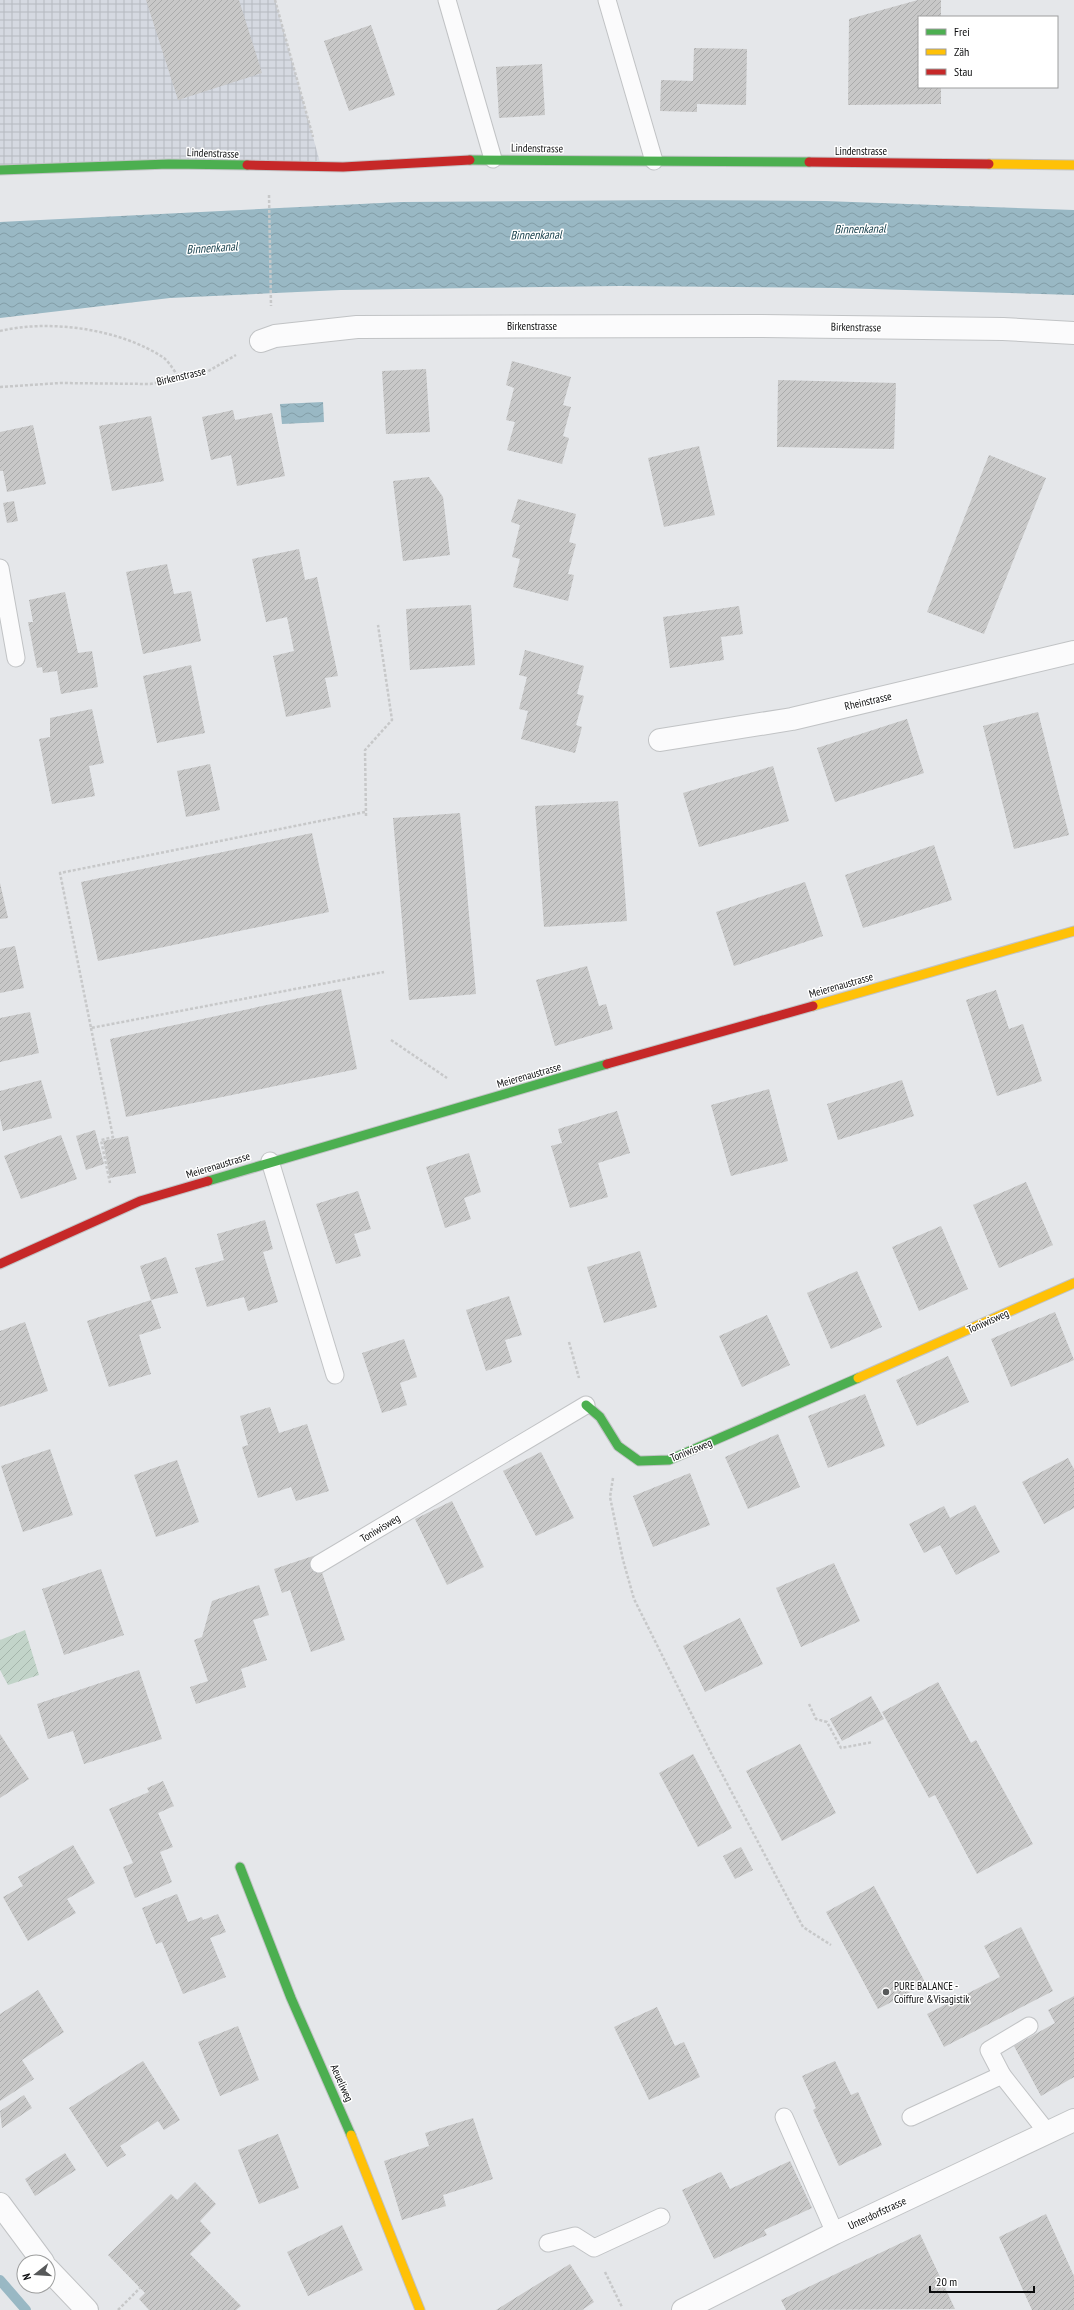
<svg xmlns="http://www.w3.org/2000/svg" width="1074" height="2310" font-family="'PT Sans Narrow',sans-serif">
<defs>
<pattern id="industrial-grid" width="8" height="8" patternUnits="userSpaceOnUse"><rect width="8" height="8" fill="#d5d9e1"/><path d="M0 4h8M4 0v8" fill="none" stroke="#b6b9c0"/></pattern>
<pattern id="garden-furrows" width="10" height="10" patternUnits="userSpaceOnUse"><rect width="10" height="10" fill="#c2d4c9"/><path d="M-1 1l2-2M0 10L10 0M9 11l2-2" fill="none" stroke="#a5b5ab"/></pattern>
<pattern id="water-waves" width="16" height="10" patternUnits="userSpaceOnUse"><rect width="16" height="10" fill="#99b8c4"/><path d="M0 5q4-4 8 0t8 0" fill="none" stroke="#829da7"/></pattern>
<pattern id="building-hatch" width="6" height="6" patternUnits="userSpaceOnUse"><rect width="6" height="6" fill="#c8c8c8"/><path d="M-1 1l2-2M0 6l6-6M5 7l2-2" fill="none" stroke="#aaabab"/></pattern>
</defs>
<rect width="100%" height="100%" fill="#e5e7ea"/>
<polygon fill="url(#industrial-grid)" points="0,0 275,0 321,166 0,170"/>
<polygon fill="url(#garden-furrows)" points="25,1630 39,1675 8,1685 0,1670 0,1640"/>
<g fill="url(#water-waves)">
<polygon points="667,200 825,201 1074,210 1074,295 837,288 620,286 341,290 170,298 0,318 0,222 401,202"/>
<polygon points="323,402 324,422 282,424 280,404"/>
</g>
<g fill="none" stroke-linecap="round" stroke-linejoin="round">
<polyline stroke="#99b8c4" stroke-width="10" points="0,2280 26,2310"/>
</g>
<g fill="url(#building-hatch)">
<polygon points="146,0 239,0 262,73 178,100"/>
<polygon points="918,0 941,0 941,17 919,17 919,87 941,87 941,104 848,105 849,19"/>
<polygon points="371,25 395,95 349,111 324,41"/>
<polygon points="694,48 747,49 746,105 697,104 697,112 660,111 661,80 693,81"/>
<polygon points="542,64 545,115 499,118 496,67"/>
<polygon points="512,361 571,377 563,405 571,407 563,436 569,438 562,464 507,450 515,422 506,420 514,388 506,385"/>
<polygon points="426,369 430,432 386,434 382,371"/>
<polygon points="778,380 896,383 894,449 777,447"/>
<polygon points="233,410 235,420 272,413 285,476 237,486 231,455 211,460 202,417"/>
<polygon points="151,416 164,481 112,491 99,426"/>
<polygon points="33,425 46,484 7,492 3,471 0,471 0,432"/>
<polygon points="699,446 715,515 664,527 648,458"/>
<polygon points="989,455 1046,478 984,634 927,612"/>
<polygon points="429,477 443,497 450,555 403,561 393,481"/>
<polygon points="518,499 576,514 569,542 576,544 568,574 574,575 568,601 513,587 520,559 512,557 520,525 511,522"/>
<polygon points="14,501 18,521 7,523 3,503"/>
<polygon points="299,549 305,580 317,577 338,676 325,678 331,707 286,717 273,656 294,651 287,617 266,622 252,559"/>
<polygon points="167,564 174,594 191,591 201,641 143,654 126,572"/>
<polygon points="65,592 78,653 92,651 98,687 61,694 57,671 43,673 42,667 37,668 28,622 33,622 29,600"/>
<polygon points="471,605 475,665 410,670 406,609"/>
<polygon points="739,606 743,634 721,637 724,660 670,668 663,617"/>
<polygon points="525,650 584,666 577,694 584,696 576,725 582,727 575,753 521,739 528,711 519,709 527,677 519,675"/>
<polygon points="191,665 205,733 157,743 143,676"/>
<polygon points="92,709 104,763 89,766 95,796 52,804 39,739 50,737 50,718"/>
<polygon points="1038,712 1069,835 1014,849 983,726"/>
<polygon points="907,719 924,773 835,802 817,748"/>
<polygon points="210,764 220,810 186,817 177,771"/>
<polygon points="773,766 789,821 699,847 683,793"/>
<polygon points="618,801 627,921 544,927 535,806"/>
<polygon points="460,813 476,994 409,1000 393,818"/>
<polygon points="312,833 329,912 98,961 81,882"/>
<polygon points="934,845 952,900 863,928 845,875"/>
<polygon points="805,882 823,936 734,966 716,912"/>
<polygon points="0,883 8,918 0,919"/>
<polygon points="15,946 24,988 0,993 0,949"/>
<polygon points="587,966 599,1006 606,1004 613,1029 555,1046 536,980"/>
<polygon points="341,989 357,1069 126,1117 110,1039"/>
<polygon points="996,990 1009,1029 1023,1024 1042,1081 997,1096 966,1000"/>
<polygon points="30,1012 39,1053 0,1062 0,1018"/>
<polygon points="41,1080 52,1118 3,1131 0,1118 0,1091"/>
<polygon points="902,1080 914,1116 838,1140 827,1104"/>
<polygon points="769,1089 788,1161 731,1176 711,1105"/>
<polygon points="617,1111 630,1153 598,1163 608,1197 570,1208 551,1146 562,1143 558,1129"/>
<polygon points="95,1130 104,1164 86,1170 76,1136"/>
<polygon points="61,1135 77,1179 21,1199 4,1156"/>
<polygon points="128,1136 136,1173 110,1178 103,1141"/>
<polygon points="469,1153 481,1192 464,1198 471,1219 445,1228 426,1167"/>
<polygon points="1026,1182 1053,1245 999,1268 973,1205"/>
<polygon points="358,1191 371,1229 354,1234 361,1256 336,1264 316,1204"/>
<polygon points="265,1220 273,1249 263,1252 278,1302 248,1311 244,1297 207,1307 195,1268 224,1260 217,1234"/>
<polygon points="941,1226 968,1289 919,1311 892,1247"/>
<polygon points="640,1251 657,1307 604,1323 587,1267"/>
<polygon points="166,1257 178,1293 151,1300 140,1266"/>
<polygon points="857,1271 882,1327 831,1349 807,1293"/>
<polygon points="509,1296 522,1335 505,1340 512,1362 486,1371 466,1310"/>
<polygon points="151,1300 161,1328 139,1335 151,1374 109,1387 87,1321"/>
<polygon points="1055,1312 1074,1360 1011,1387 991,1339"/>
<polygon points="767,1315 790,1365 742,1387 719,1336"/>
<polygon points="25,1322 48,1391 0,1407 0,1331"/>
<polygon points="404,1339 417,1377 400,1383 407,1405 382,1413 362,1353"/>
<polygon points="948,1356 969,1402 917,1426 896,1380"/>
<polygon points="865,1394 885,1446 828,1468 808,1416"/>
<polygon points="270,1407 279,1433 307,1424 329,1491 296,1501 291,1487 258,1498 242,1447 248,1445 240,1416"/>
<polygon points="778,1434 800,1487 748,1509 725,1457"/>
<polygon points="50,1449 73,1515 23,1532 1,1466"/>
<polygon points="541,1452 574,1518 536,1536 503,1471"/>
<polygon points="1068,1458 1074,1469 1074,1508 1044,1524 1022,1482"/>
<polygon points="177,1460 199,1522 156,1537 134,1475"/>
<polygon points="690,1473 710,1525 653,1547 633,1496"/>
<polygon points="452,1501 484,1567 447,1585 415,1519"/>
<polygon points="975,1505 1000,1552 956,1575 940,1545 924,1553 909,1524 944,1506 950,1518"/>
<polygon points="316,1555 345,1640 311,1652 290,1590 282,1593 274,1569"/>
<polygon points="834,1563 860,1621 801,1647 776,1588"/>
<polygon points="101,1569 124,1635 64,1655 42,1589"/>
<polygon points="259,1585 269,1615 253,1620 267,1660 241,1669 246,1687 196,1704 190,1687 208,1681 194,1640 202,1637 212,1601"/>
<polygon points="740,1618 763,1664 705,1692 683,1646"/>
<polygon points="139,1670 162,1739 84,1764 73,1731 48,1739 37,1704"/>
<polygon points="938,1682 971,1743 976,1740 1033,1844 977,1874 935,1795 929,1798 882,1712"/>
<polygon points="871,1696 884,1719 842,1741 830,1719"/>
<polygon points="0,1734 29,1779 0,1798"/>
<polygon points="800,1744 836,1813 782,1841 746,1771"/>
<polygon points="693,1754 732,1828 698,1847 659,1773"/>
<polygon points="163,1781 174,1806 158,1813 173,1847 160,1852 172,1882 135,1898 123,1867 133,1863 109,1809 149,1792 147,1788"/>
<polygon points="73,1845 95,1883 67,1899 76,1913 28,1941 3,1897 23,1886 18,1877"/>
<polygon points="741,1847 753,1870 735,1879 723,1856"/>
<polygon points="874,1886 926,1984 878,2009 826,1912"/>
<polygon points="177,1894 188,1922 202,1917 203,1920 218,1914 226,1932 210,1938 226,1977 183,1994 162,1942 156,1944 142,1908"/>
<polygon points="1021,1927 1053,1991 944,2047 927,2014 1000,1977 984,1946"/>
<polygon points="38,1990 64,2032 22,2060 34,2079 0,2101 0,2014"/>
<polygon points="1074,1996 1074,2077 1041,2096 1014,2046 1055,2023 1048,2010"/>
<polygon points="657,2007 675,2046 684,2042 700,2077 649,2100 614,2027"/>
<polygon points="238,2026 259,2080 220,2096 198,2042"/>
<polygon points="143,2061 180,2120 164,2130 158,2121 120,2146 126,2155 107,2167 69,2108"/>
<polygon points="835,2061 851,2095 858,2092 882,2145 839,2166 813,2110 816,2108 802,2076"/>
<polygon points="24,2095 32,2108 2,2128 0,2111"/>
<polygon points="473,2118 493,2179 443,2195 446,2206 402,2220 384,2161 429,2146 425,2133"/>
<polygon points="278,2134 299,2188 259,2204 238,2150"/>
<polygon points="65,2153 76,2170 35,2196 25,2179"/>
<polygon points="790,2161 812,2208 764,2230 767,2235 714,2259 682,2190 721,2172 730,2189"/>
<polygon points="195,2182 216,2204 200,2221 211,2233 190,2254 241,2306 236,2310 149,2310 139,2299 145,2293 108,2255 171,2194 177,2200"/>
<polygon points="1046,2214 1074,2276 1074,2310 1032,2310 999,2237"/>
<polygon points="342,2225 363,2270 308,2296 287,2252"/>
<polygon points="920,2234 955,2309 786,2310 781,2300"/>
<polygon points="570,2264 594,2302 582,2310 496,2310"/>
</g>
<g fill="none" stroke-linecap="round" stroke-linejoin="round">
<g stroke="#c1c3c5" stroke-width="19">
<g id="lane">
<polyline points="447,0 493,159"/>
<polyline points="607,0 654,161"/>
<polyline points="0,568 16,658"/>
<polyline points="270,1161 335,1375"/>
<polyline points="319,1564 586,1405"/>
<polyline points="1002,2075 989,2050 1029,2026"/>
<polyline points="784,2117 835,2233"/>
<polyline points="911,2117 1002,2075 1047,2132"/>
<polyline points="548,2243 575,2236 594,2248 661,2217"/>
</g>
</g>
<g stroke="#c1c3c5" stroke-width="24">
<g id="street">
<polyline points="261,341 275,336 357,327 757,326 1003,329 1074,333"/>
<polyline points="660,740 792,719 1074,652"/>
<polyline points="0,2204 43,2262"/>
<polyline points="48,2269 87,2310"/>
<polyline points="683,2310 835,2233 1074,2120"/>
</g>
</g>
<g stroke="#c1c3c5" stroke-width="11">
<g id="fast">
<polyline points="470,160 809,162"/>
<polyline points="0,170 169,164 247,165"/>
<polyline points="208,1181 607,1064"/>
<polyline points="586,1405 600,1417 618,1446 639,1461 669,1460 858,1378"/>
<polyline points="240,1867 291,1998 351,2135"/>
</g>
</g>
<g stroke="#c1c3c5" stroke-width="11">
<g id="slow">
<polyline points="989,164 1074,165"/>
<polyline points="813,1006 1074,931"/>
<polyline points="858,1378 1074,1283"/>
<polyline points="351,2135 420,2310"/>
</g>
</g>
<g stroke="#c1c3c5" stroke-width="11">
<g id="jam">
<polyline points="809,162 989,164"/>
<polyline points="247,165 343,167 470,160"/>
<polyline points="607,1064 813,1006"/>
<polyline points="0,1264 140,1201 208,1181"/>
</g>
</g>
<g stroke="#c7c8c9" stroke-width="2.5" stroke-dasharray="3 2" stroke-linecap="butt">
<polyline points="275,0 313,137"/>
<polyline points="269,195 271,306"/>
<path d="M0,331C50,319 121,329 164,358C170,363 175,372 179,378"/>
<polyline points="0,387 60,383 150,384 205,373 236,355"/>
<polyline points="365,812 60,873 91,1028 384,972"/>
<polyline points="366,816 365,750 392,720 378,625"/>
<polyline points="91,1028 113,1137 101,1140 110,1183"/>
<polyline points="391,1040 447,1078"/>
<polyline points="569,1342 579,1378"/>
<polyline points="613,1478 610,1497 623,1560 634,1599 712,1755 803,1927 831,1945"/>
<polyline points="809,1704 816,1719 827,1722 841,1748 873,1742"/>
<polyline points="605,2272 622,2307"/>
<polyline points="582,2309 583,2310"/>
<polyline points="118,2310 140,2288"/>
</g>
<use href="#lane" stroke="#fbfbfc" stroke-width="17"/>
<use href="#street" stroke="#fbfbfc" stroke-width="22"/>
<use href="#fast" stroke="#4caf50" stroke-width="9"/>
<use href="#slow" stroke="#ffc107" stroke-width="9"/>
<use href="#jam" stroke="#c62828" stroke-width="9"/>
</g>
<circle fill="#57595a" stroke="#fff" stroke-width="1.5" cx="886" cy="1992" r="4"/>
<g text-anchor="middle" stroke-width="3" stroke-linejoin="round" paint-order="stroke">
<g font-size="11" fill="#0b0c0d" stroke="#fff">
<text transform="translate(537 148) rotate(1)" y="4">Lindenstrasse</text>
<text x="861" y="155">Lindenstrasse</text>
<text transform="translate(213 153) rotate(2)" y="4">Lindenstrasse</text>
<text x="532" y="330">Birkenstrasse</text>
<text transform="translate(856 327) rotate(1)" y="4">Birkenstrasse</text>
<text transform="translate(181 376) rotate(-13)" y="4">Birkenstrasse</text>
<text transform="translate(868 701) rotate(-13)" y="4">Rheinstrasse</text>
<text transform="translate(841 985) rotate(-16)" y="4">Meierenaustrasse</text>
<text transform="translate(529 1075) rotate(-16)" y="4">Meierenaustrasse</text>
<text transform="translate(218 1165) rotate(-17)" y="4">Meierenaustrasse</text>
<text transform="translate(988 1321) rotate(-24)" y="4">Toniwisweg</text>
<text transform="translate(691 1450) rotate(-22)" y="4">Toniwisweg</text>
<text transform="translate(380 1528) rotate(-31)" y="4">Toniwisweg</text>
<text transform="translate(342 2083) rotate(66)" y="4">Aeueliweg</text>
<text transform="translate(877 2213) rotate(-25)" y="4">Unterdorfstrasse</text>
</g>
<g font-size="11" fill="#0b0c0d" stroke="#fff" text-anchor="start">
<text x="894" y="1990">PURE BALANCE -<tspan x="894" dy="13">Coiffure &amp;Visagistik</tspan></text>
</g>
<g font-size="12" font-style="italic" fill="#133c48" stroke="#fff">
<text transform="translate(860 229) rotate(-1)" y="4">Binnenkanal</text>
<text transform="translate(536 235) rotate(-1)" y="4">Binnenkanal</text>
<text transform="translate(212 248) rotate(-4)" y="4">Binnenkanal</text>
</g>
</g>
<rect x="918" y="16" width="140" height="72" fill="#ffffff" stroke="#9d9e9e"/>
<rect x="926" y="29" width="20" height="6" fill="#4caf50" stroke="#9d9e9e"/>
<text x="954" y="36" font-size="12" fill="#0b0c0d">Frei</text>
<rect x="926" y="49" width="20" height="6" fill="#ffc107" stroke="#9d9e9e"/>
<text x="954" y="56" font-size="12" fill="#0b0c0d">Zäh</text>
<rect x="926" y="69" width="20" height="6" fill="#c62828" stroke="#9d9e9e"/>
<text x="954" y="76" font-size="12" fill="#0b0c0d">Stau</text>
<g transform="translate(36 2274) rotate(253)"><circle r="19" fill="#ffffff" stroke="#9d9e9e"/>
<path d="M0-3L7 15L0 10L-7 15Z" fill="#57595a"/>
<text y="-6" font-size="11" font-weight="bold" text-anchor="middle" fill="#0b0c0d">N</text>
</g>
<path d="M930 2286v6h104v-6" fill="none" stroke="#0b0c0d" stroke-width="2"/>
<text x="936" y="2286" font-size="12" fill="#0b0c0d" stroke="#ffffff" stroke-width="3" paint-order="stroke">20 m</text>
</svg>
